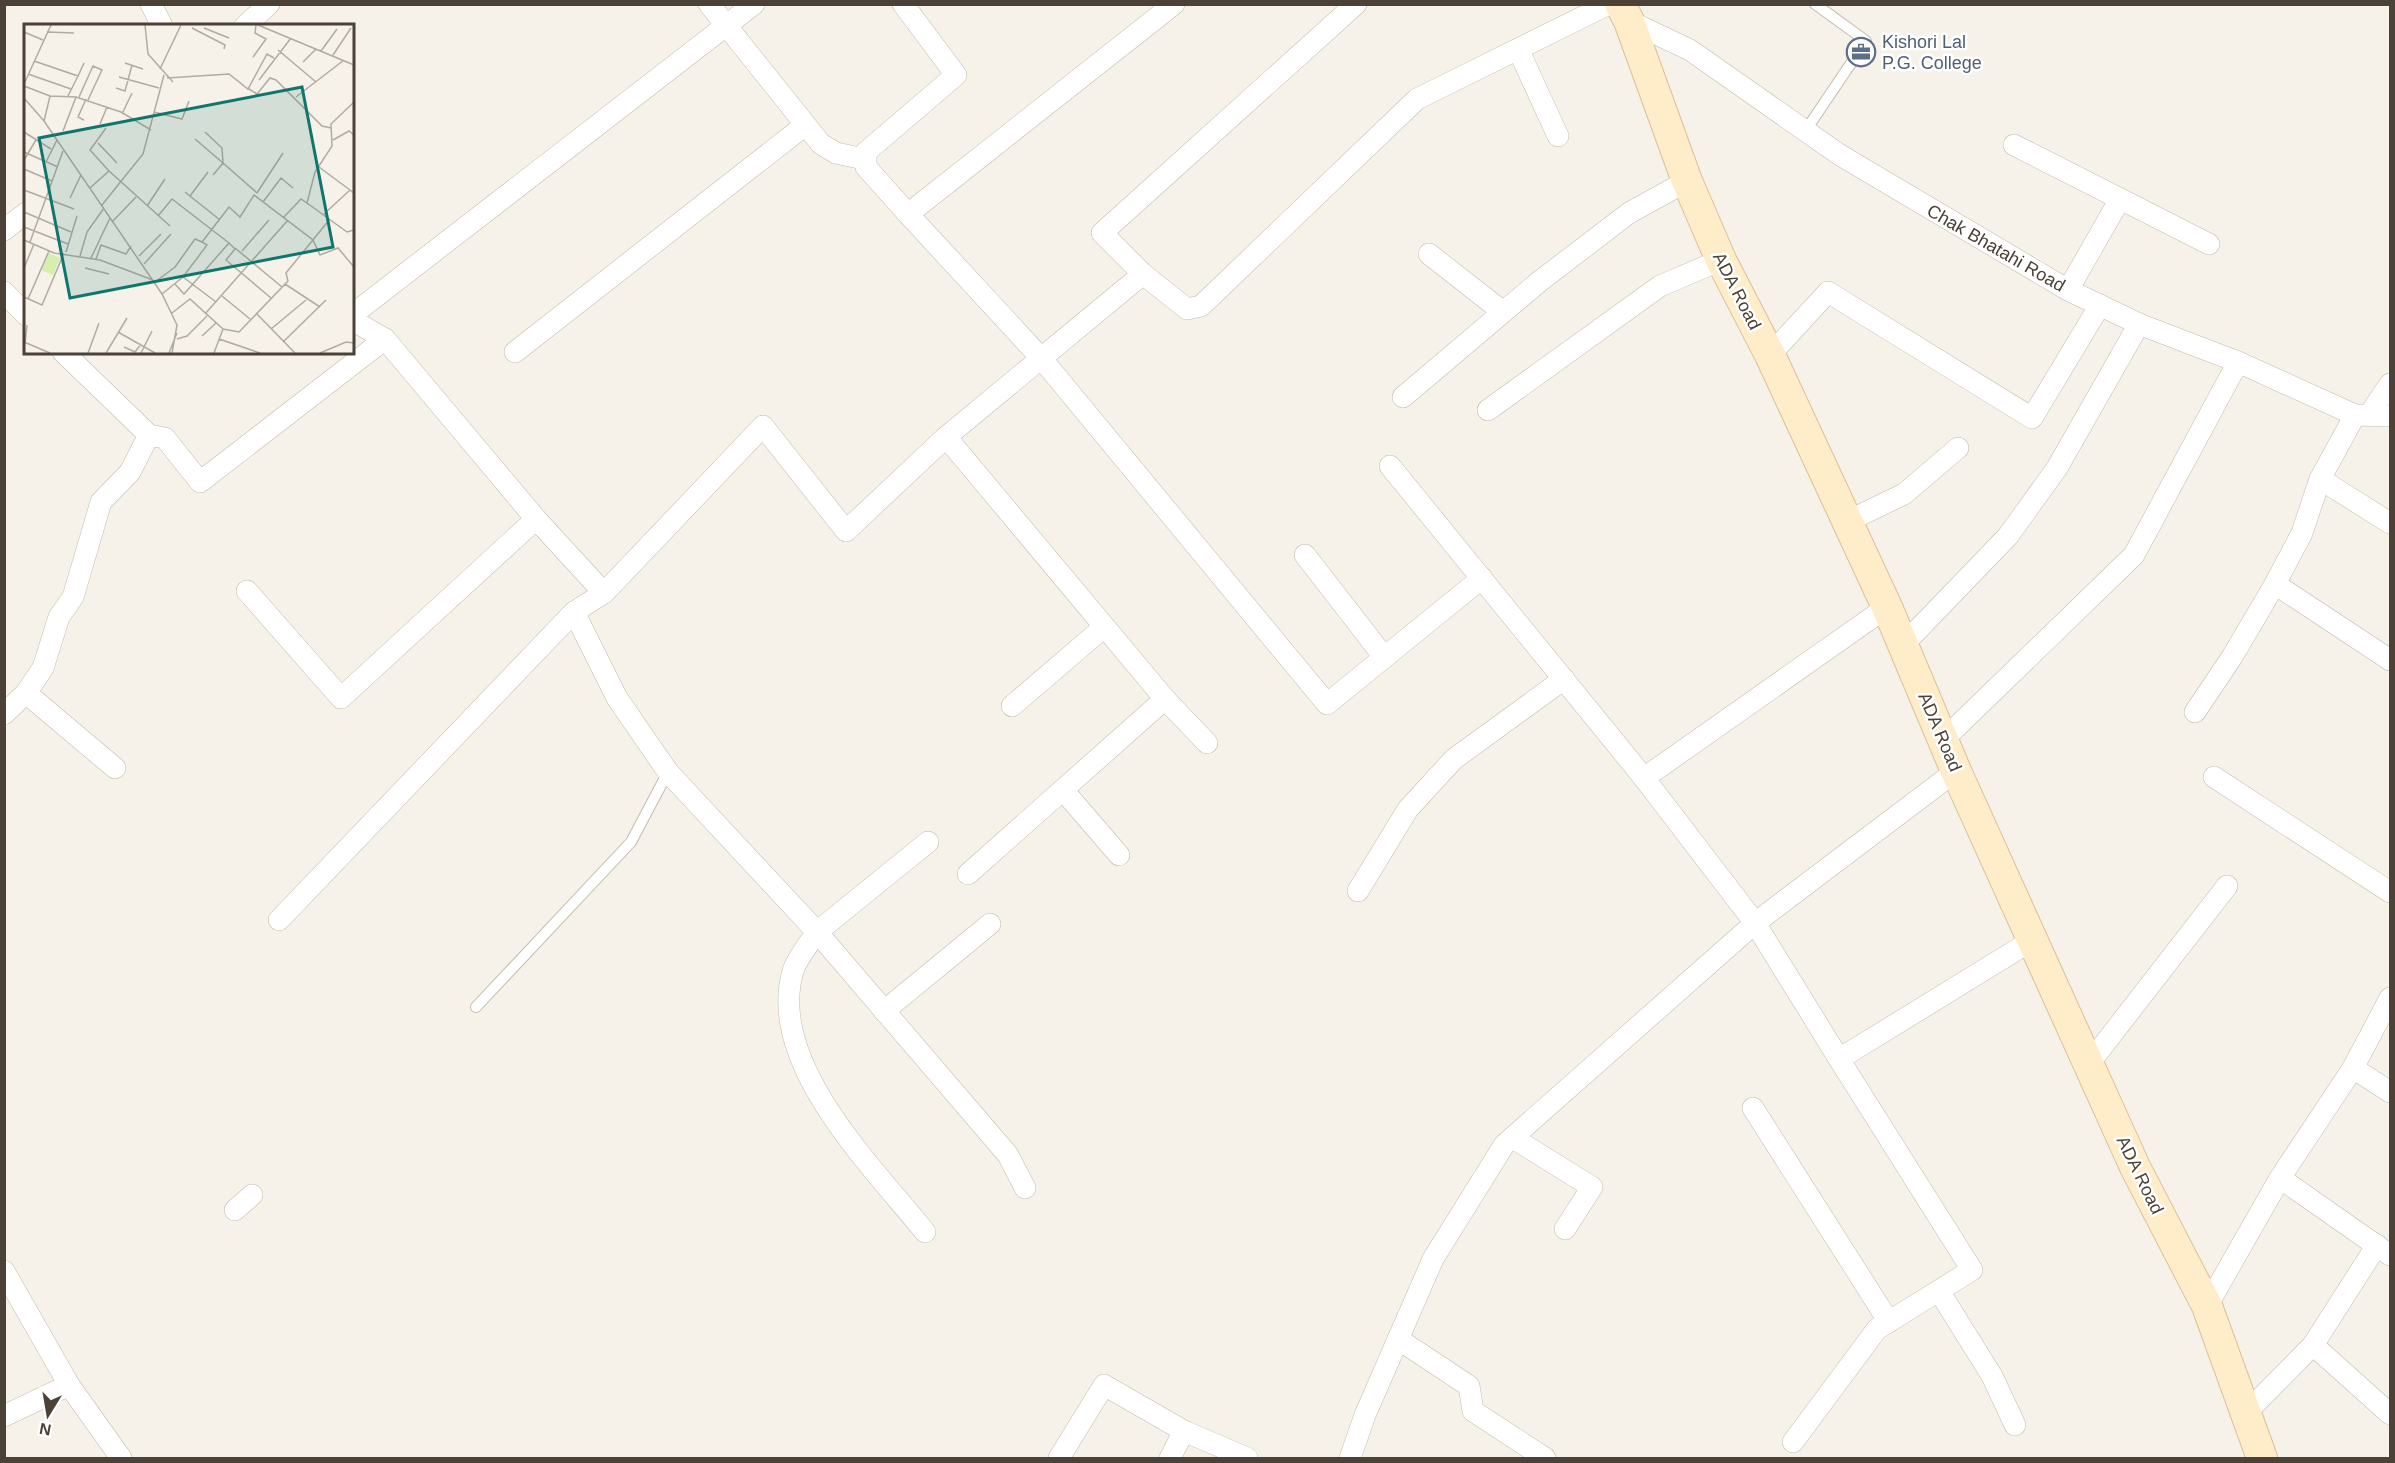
<svg xmlns="http://www.w3.org/2000/svg" width="2395" height="1463" font-family="Arial,sans-serif">
<rect width="100%" height="100%" fill="#f6f1e9"/>
<g fill="none" stroke-linecap="round" stroke-linejoin="round">
<g stroke="#c5baad" stroke-width="12">
<g id="lane">
<polyline points="1806,130 1866,41 1815,4"/>
<polyline points="476,1007 631,842 668,772"/>
</g>
</g>
<g stroke="#c5baad" stroke-width="22">
<g id="street">
<polyline points="151,4 162,26"/>
<polyline points="709,4 821,144 836,153 864,159"/>
<polyline points="903,4 956,75 866,152 866,167 908,214"/>
<polyline points="1174,4 908,214 1041,358 1327,704 1482,578"/>
<polyline points="1629,21 1690,50 1840,155 2068,290 2139,324 2238,362 2355,415 2390,416"/>
<polyline points="245,26 269,4"/>
<polyline points="1518,49 1558,136"/>
<polyline points="2014,145 2209,244"/>
<polyline points="4,230 26,213"/>
<polyline points="1429,254 1503,312"/>
<polyline points="1143,274 1102,233 1356,4"/>
<polyline points="2068,290 2120,199"/>
<polyline points="4,292 26,315"/>
<polyline points="352,315 754,4"/>
<polyline points="352,320 385,339 536,519 604,593 763,426 846,531 946,437 1143,274 1187,309 1201,306 1417,99 1609,4"/>
<polyline points="63,352 149,435"/>
<polyline points="515,352 804,126"/>
<polyline points="1770,355 1828,292 2032,418 2100,305"/>
<polyline points="1403,397 1540,281 1629,213 1687,181"/>
<polyline points="1488,410 1660,286 1721,260"/>
<polyline points="2369,415 2390,384"/>
<polyline points="946,437 1165,699 1207,743"/>
<polyline points="1390,466 1644,778 1755,923 1839,1059 2031,941"/>
<polyline points="2320,479 2390,523"/>
<polyline points="1846,522 1904,494 1958,448"/>
<polyline points="1305,555 1384,657"/>
<polyline points="2275,584 2390,660"/>
<polyline points="247,591 341,698 536,519"/>
<path d="M574,612L617,698L668,772L817,932C809,944 797,958 793,971C766,1063 873,1167 925,1232"/>
<polyline points="1903,645 2008,536 2057,468 2139,324"/>
<polyline points="26,693 115,768"/>
<polyline points="1012,706 1104,627"/>
<polyline points="2195,712 2232,657 2275,584 2302,533 2320,479 2355,415"/>
<polyline points="4,714 26,693 43,668 59,617 73,597 101,502 130,472 149,435 165,438 200,482 385,339"/>
<polyline points="1944,739 2134,555 2238,362"/>
<polyline points="2214,777 2390,892"/>
<polyline points="1644,778 1887,607"/>
<polyline points="1063,790 1119,855"/>
<polyline points="928,842 817,932 1008,1155 1025,1188"/>
<polyline points="968,874 1165,699"/>
<polyline points="1358,891 1408,809 1454,759 1564,679"/>
<polyline points="279,920 574,612 604,593"/>
<polyline points="884,1011 990,924"/>
<polyline points="2088,1065 2227,886"/>
<polyline points="2353,1068 2390,1092"/>
<polyline points="1753,1108 1889,1322"/>
<polyline points="1513,1138 1592,1187 1565,1229"/>
<polyline points="2280,1178 2390,1255"/>
<polyline points="235,1210 252,1195"/>
<polyline points="4,1271 69,1385 121,1458"/>
<polyline points="1939,1291 1992,1376 2015,1425"/>
<polyline points="2207,1306 2280,1178 2353,1068 2390,998"/>
<polyline points="1398,1339 1469,1386 1473,1411 1545,1458"/>
<polyline points="2313,1345 2390,1414"/>
<polyline points="2244,1415 2313,1345 2377,1245"/>
<polyline points="4,1416 69,1385"/>
<polyline points="1793,1442 1877,1329 1972,1270 1839,1059"/>
<polyline points="1059,1458 1104,1385 1184,1431 1247,1458"/>
<polyline points="1170,1458 1184,1431"/>
<polyline points="1350,1458 1365,1415 1433,1259 1504,1145 1755,923 1956,771"/>
</g>
</g>
<g stroke="#dac195" stroke-width="32">
<polyline id="secondary" points="1620,4 1629,21 1687,181 1721,260 1770,355 1887,607 1956,771 2135,1167 2207,1306 2262,1458"/>
</g>
<use href="#lane" stroke="#fff" stroke-width="10"/>
<use href="#street" stroke="#fff" stroke-width="21"/>
<use href="#secondary" stroke="#ffedca" stroke-width="30"/>
</g>
<defs>
<g id="office-ring" transform="scale(1.5)"><circle r="9.5" fill="#fff" stroke="#5c6f8a" stroke-width="1.5"/><path d="M-6-3h4V-5.5h4V-3h4V5H-6ZM-1-4.5V-3h2v-1.5ZM-6 0V1H6V0Z" fill="#5c6f8a"/></g>
</defs>
<g fill-rule="evenodd">
<use href="#office-ring" x="1861" y="52"/>
</g>
<g text-anchor="middle" stroke-width="5" stroke-linejoin="round" paint-order="stroke">
<g font-size="18" fill="#4e5e75" stroke="#fff" text-anchor="start">
<text x="1882" y="48">Kishori Lal<tspan x="1882" dy="21">P.G. College</tspan></text>
</g>
<g font-size="18" fill="#4b4136" stroke="#fff">
<text transform="translate(1996 248) rotate(30)" y="6">Chak Bhatahi Road</text>
<text transform="translate(1737 291) rotate(63)" y="6">ADA Road</text>
<text transform="translate(1940 732) rotate(67)" y="6">ADA Road</text>
<text transform="translate(2140 1175) rotate(64)" y="6">ADA Road</text>
</g>
</g>
<g transform="translate(24 24)">
<rect width="330" height="330" fill="#f6f1e9"/>
<path d="M25,229L36,234L29,251L17,246Z" fill="#d7eeae"/>
<path fill="none" stroke="#b2aba1" stroke-width="1.5" d="M121,1L124,30L149,58M234,1L330,41M168,4L201,21L200,25M180,4L205,14M0,8L19,16M23,8L50,9M254,26L292,58M297,27L313,5M309,31L327,4M229,33L242,15L231,9L232,1M10,37L54,52L60,39M279,38L292,25M101,39L119,45M136,45L157,1M4,50L47,65M95,53L135,64M143,54L205,50L224,65L243,30L250,34M235,56L267,14M0,60L27,1M0,62L26,72M92,64L101,67L108,41M225,65L233,70L246,54L252,56L298,102L307,104M44,72L54,52M55,73L69,42L78,46L64,76M272,73L320,36M0,74L20,97L138,270L153,301L148,329M130,88L158,95L165,77M98,90L108,69M60,96L54,93L62,75M20,97L26,72L52,73L97,88L127,106M76,100L83,83M82,104L66,126L85,147M39,107L52,73M0,108L27,125M181,108L198,124L199,139L233,169M171,115L199,139L189,151M309,116L325,107L330,111M74,119L93,139M0,128L34,143M0,136L12,116M22,138L33,116M295,143L330,169M0,145L28,157M66,164L85,147L146,202M0,166L50,185M161,168L196,196M233,169L259,129M166,172L184,148M46,174L57,151M239,178L257,154L269,164M283,179L323,208L330,206M78,181L119,130L140,51M123,182L141,155M0,188L47,208M300,190L326,166M134,192L148,175L205,219L160,270L151,260M259,194L277,175L283,179L291,148L308,122L307,100L330,78M89,197L112,173M0,203L44,220M0,216L30,229L76,236L129,256M6,218L39,127M205,219L211,225L202,236L247,274M211,224L258,263M218,227L245,196M42,228L53,192M56,232L63,208L80,184M115,232L137,210M67,234L86,194M72,235L77,221L102,230L107,222M120,240L147,210M0,244L10,220M61,244L85,250M159,253L192,278M131,258L151,243L171,215L178,218L205,183L216,193L230,171L289,216L296,231L314,224L330,243M261,260L296,283M138,270L159,253L183,221L178,218M198,272L226,295M0,273L18,281L40,229M4,275L25,227M148,289L166,275L199,305L215,308L264,257L262,249L306,195M232,289L271,329M181,290L264,196M247,305L282,276M94,308L131,329M178,312L192,299M153,315L163,312L183,292M195,315L236,329M0,318L26,329M259,318L302,276M1,319L3,301M100,323L111,328L117,320M64,329L75,299M82,329L103,294M117,329L128,307M145,329L153,309M190,329L199,305M296,329L322,318L330,319"/>
<path fill="#0f766e" fill-opacity="0.15" stroke="#0f766e" stroke-width="3" d="M278,63L309,223L46,274L15,114Z"/>
<rect width="330" height="330" fill="none" stroke="#4b4136" stroke-width="3"/>
</g>
<rect width="2395" height="1463" fill="none" stroke="#4b4136" stroke-width="12"/>
<g transform="translate(48 1415) rotate(191)" stroke="#ffffff" stroke-width="4.5" paint-order="stroke">
<path d="M0-4.5L10 22L0 15L-10 22Z" fill="#4b4136"/>
<text y="-9" font-size="16" font-weight="bold" text-anchor="middle" fill="#4b4136">N</text>
</g>
</svg>
